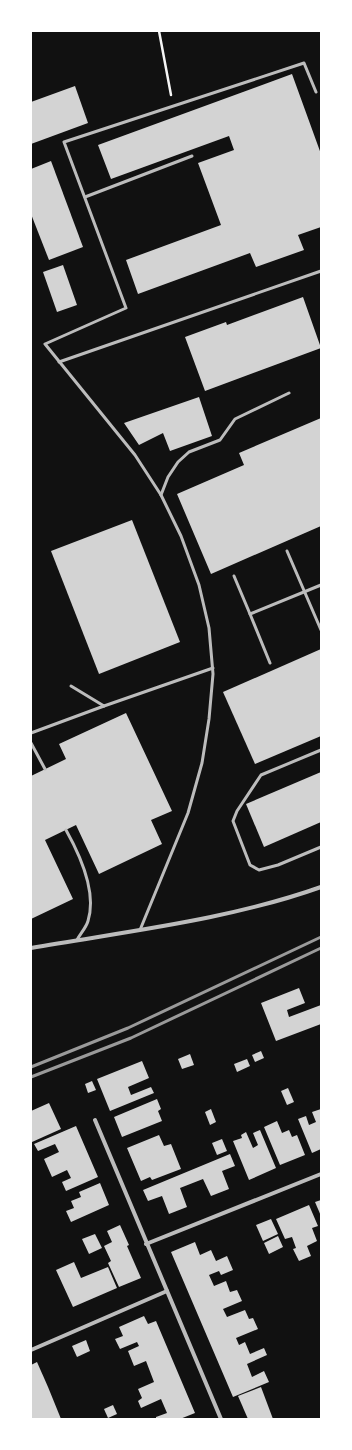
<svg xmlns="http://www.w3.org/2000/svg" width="352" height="1450" font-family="Cabin,sans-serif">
<rect width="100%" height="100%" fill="#111"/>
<g fill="#d3d3d3">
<polygon points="292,74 321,154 321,227 298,235 304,250 256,267 250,253 138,294 126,260 221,225 198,163 234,150 229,136 111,179 98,145"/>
<polygon points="75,86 88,123 31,144 31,102"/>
<polygon points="51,161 83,247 49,260 31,214 31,169"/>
<polygon points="63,265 77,305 57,312 43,272"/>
<polygon points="303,297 321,348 205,391 185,337 226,322 227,325"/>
<polygon points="199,397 212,436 170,451 163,433 139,445 124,423"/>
<polygon points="321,418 321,526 211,574 177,494 244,465 239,453"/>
<polygon points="132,520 180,642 99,674 51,551"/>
<polygon points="321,649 321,736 255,764 223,692"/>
<polygon points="126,713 172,811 151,820 162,844 99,874 76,825 45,840 73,899 31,919 31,776 66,759 59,744"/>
<polygon points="321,772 321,822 264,847 246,804"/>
<polygon points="299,988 305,1003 287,1010 289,1017 321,1005 321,1024 276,1041 261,1003"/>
<polygon points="261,1051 264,1058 255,1062 252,1055"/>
<polygon points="190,1054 194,1065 182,1069 178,1059"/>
<polygon points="247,1059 250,1066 237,1072 234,1064"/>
<polygon points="142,1061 149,1078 128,1087 131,1095 151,1087 154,1093 110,1111 97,1079"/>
<polygon points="92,1081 96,1090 88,1093 85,1084"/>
<polygon points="288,1088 294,1102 287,1105 281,1091"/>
<polygon points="157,1099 161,1109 158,1111 162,1121 122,1137 114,1117"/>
<polygon points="49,1103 61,1129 32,1142 31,1139 31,1111"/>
<polygon points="211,1109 216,1122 210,1125 205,1112"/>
<polygon points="321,1109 321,1149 312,1153 298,1119 306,1116 309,1125 316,1122 312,1112"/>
<polygon points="277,1121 282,1133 289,1130 292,1137 297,1135 305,1155 280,1165 264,1127"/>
<polygon points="76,1126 98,1177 66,1191 62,1182 71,1178 67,1170 52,1177 44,1159 59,1152 55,1144 38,1151 34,1144"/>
<polygon points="260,1130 276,1168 249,1180 233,1141 242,1138 241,1135 246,1132 253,1148 258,1145 253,1133"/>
<polygon points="159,1135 164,1146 171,1144 181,1169 152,1180 150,1177 141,1181 127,1148"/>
<polygon points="222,1139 227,1151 217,1155 212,1143"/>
<polygon points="230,1154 235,1166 222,1171 229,1189 211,1196 203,1179 180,1188 187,1207 169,1214 162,1196 148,1201 143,1190"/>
<polygon points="100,1183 109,1205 71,1222 66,1211 74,1208 71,1201 81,1197 79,1192"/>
<polygon points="321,1200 321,1216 315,1202"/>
<polygon points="309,1205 318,1226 312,1228 317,1241 307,1246 311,1256 299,1261 293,1249 296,1248 292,1237 285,1239 276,1219"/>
<polygon points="271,1219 278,1234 263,1241 256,1225"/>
<polygon points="120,1225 129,1245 127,1246 141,1278 119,1287 108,1263 111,1261 104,1246 112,1242 107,1231"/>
<polygon points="95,1234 102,1248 89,1254 82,1239"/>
<polygon points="278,1236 283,1247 269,1254 264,1243"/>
<polygon points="195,1242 200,1255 211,1250 216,1261 227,1256 233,1270 221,1275 219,1271 209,1275 214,1286 226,1281 230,1292 237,1290 242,1301 223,1309 227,1317 245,1310 249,1319 253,1318 258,1329 236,1338 239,1345 245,1342 250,1354 264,1348 267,1355 247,1364 252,1377 264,1371 269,1382 233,1397 171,1252"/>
<polygon points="74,1262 81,1278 108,1267 117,1288 73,1307 56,1270"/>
<polygon points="144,1316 148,1324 156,1321 195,1413 180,1419 156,1419 156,1417 167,1413 161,1399 141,1408 138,1401 142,1398 138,1389 154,1382 146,1361 134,1366 128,1351 139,1346 137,1342 120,1349 115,1339 123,1336 119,1327"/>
<polygon points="86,1340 90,1351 77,1357 72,1346"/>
<polygon points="37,1362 48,1387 61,1419 31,1419 31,1365"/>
<polygon points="261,1387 273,1419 248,1419 238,1396"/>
<polygon points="113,1405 117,1414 108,1418 104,1409"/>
</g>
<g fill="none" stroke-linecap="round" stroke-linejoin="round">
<polyline stroke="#f5f5f5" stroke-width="2.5" points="159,31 171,95"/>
<g stroke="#bcbcbc" stroke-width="3">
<polyline points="85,197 192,156"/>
<polyline points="59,362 321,271"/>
<polyline points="161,495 168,477 178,462 189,452 220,440 235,419 289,393"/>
<polyline points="287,551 321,630"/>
<polyline points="234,576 250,614"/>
<polyline points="270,663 250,614 321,585"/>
<polyline points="71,686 104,706 213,668"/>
<polyline points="31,733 104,706"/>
<polyline points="31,743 45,769"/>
<polyline points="321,750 261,775 237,811 233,821 250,865 259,870 278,865 321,847"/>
<path d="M66,830C80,855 97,892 88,921C86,928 80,934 77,940"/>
<polyline points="140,930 188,813 202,763 209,719 213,674 209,628 199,585 181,536 161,495 135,455 45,344 126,308 64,142 304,63 316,92"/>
</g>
<g stroke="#bcbcbc" stroke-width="4">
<path d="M31,948C128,931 228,920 321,887"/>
<polyline points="95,1120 221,1419"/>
<polyline points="146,1244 321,1174"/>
<polyline points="31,1350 167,1291"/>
</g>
<g stroke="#9a9a9a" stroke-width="3">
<polyline points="31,1067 128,1028 321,937"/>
<polyline points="31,1077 131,1038 321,948"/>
</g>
</g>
<rect width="352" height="1450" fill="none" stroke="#ffffff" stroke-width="64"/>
</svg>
